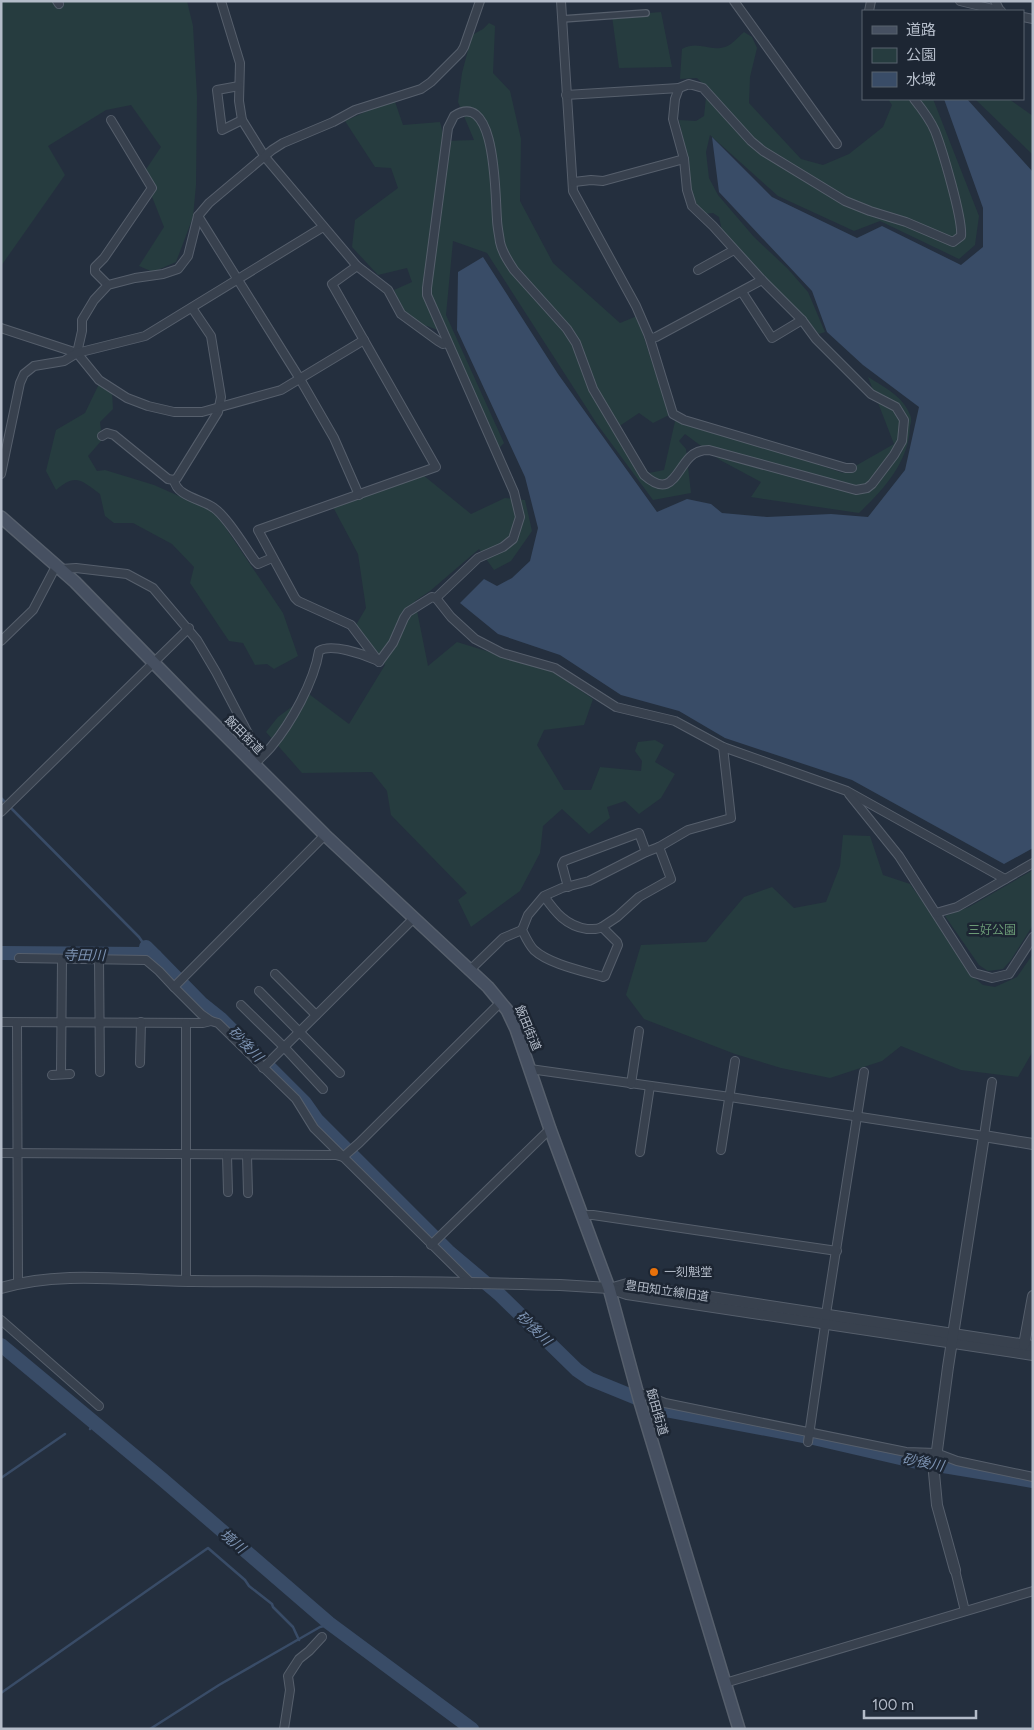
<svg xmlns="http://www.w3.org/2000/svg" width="1034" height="1730" font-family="Figtree,'Noto Sans JP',sans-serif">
<rect width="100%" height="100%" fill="#242f3e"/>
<g fill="#263c3f">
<polygon points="1,1 187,1 193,26 197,97 196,185 193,217 176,262 153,272 139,266 164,227 143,174 161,147 131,105 106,110 48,146 65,175 1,266"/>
<polygon points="661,12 672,67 619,68 612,16"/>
<path d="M489,23L495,26L493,73L510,91L521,139L520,201L553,263L620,323L637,316L669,415L653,423L639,413L615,429L649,473L664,470L676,417L843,473L894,444L868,377C884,387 903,396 910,415C912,418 911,423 910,426C909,462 884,489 859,513L751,497L761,482L720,460L685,434L679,441L686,449L691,493L653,500L597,424L487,253L453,241L446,315L504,443L499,448L446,333L427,326H411L394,290L412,282L407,268L378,275L352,247L355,220L398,188L391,168L375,167L345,121L394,99L403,125L440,122L445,141L474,140L458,102L462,73L472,35L483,29Z"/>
<path d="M744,32L752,37L757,48L750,77L749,103L801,159L823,165L849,154L883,127L892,105L888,99H933L979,216L975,245L959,259L880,221L854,231L778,196L710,135L706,152L709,178L718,195L754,237L788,269L808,292L825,332L819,334L722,231L719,217L713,213L705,214L692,198L688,159L679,120L696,121L704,116L707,88L697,78L680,79L682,49C699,40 708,52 725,47C732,45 739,36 744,32Z"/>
<polygon points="975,99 1009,99 1033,116 1033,155"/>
<path d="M99,384L112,392L113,409L100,422L102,440L88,456L97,471L105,470L154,485L215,512L283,613L298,656L274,669L267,664L255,665L243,643L229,641L190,583L194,567L172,544L133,523H114L105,516L100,494C81,480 76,473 56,490L46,471L56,430L85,413Z"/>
<polygon points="423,475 471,514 505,498 525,500 532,531 511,561 494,570 479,549 430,591 415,601 428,666 457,642 552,671 593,699 584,725 544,730 537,745 564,790 591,790 600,767 641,771 642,761 635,751 638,742 655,740 664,745 655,762 675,774 661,798 639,814 625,801 607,807 610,818 589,834 562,809 543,826 540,853 520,891 471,927 458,900 467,893 391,815 387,791 372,772 302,773 266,732 278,717 309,694 349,724 385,665 356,625 366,608 358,554 333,507"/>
<polygon points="843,835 870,836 883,875 910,884 940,926 972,976 983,985 995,987 1017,977 1033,954 1033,1051 1018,1077 961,1070 901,1046 882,1061 830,1078 781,1068 735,1054 644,1019 626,995 641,945 706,942 744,897 772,887 794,908 826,902 840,866"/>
<polygon points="1033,870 1033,925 1011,960 1003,969 988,971 979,965 945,916 969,907"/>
</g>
<polygon fill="#394c67" points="944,99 967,99 1033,172 1033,848 1004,864 852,780 725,738 679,711 621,695 560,655 498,634 460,603 484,579 497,586 512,578 530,561 538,528 525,477 457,330 458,272 483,257 558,374 657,512 687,499 711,504 722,513 767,517 831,514 868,517 905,470 919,407 863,365 827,332 812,291 719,192 712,137 772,197 857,238 882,226 961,265 983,247 983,208"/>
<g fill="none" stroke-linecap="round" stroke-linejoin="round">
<g stroke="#394c67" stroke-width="2.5">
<polyline points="1,798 139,937 146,947"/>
<polyline points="90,1429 95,1423"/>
<polyline points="1,1478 65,1434"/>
<polyline points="1,1693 208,1548 245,1580 249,1586 272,1604 273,1607 293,1627 299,1640"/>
<polyline points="150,1729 219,1685 320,1627 331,1624"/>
</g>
<g stroke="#394c67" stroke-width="14">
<polyline points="1,953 147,954 155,956 146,947"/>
<polyline points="155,956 201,1003 221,1019 305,1103 317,1120 448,1251 500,1295 577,1370 590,1379 666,1410 809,1437 913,1461 1033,1481"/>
<polyline points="1,1345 162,1479 329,1623 472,1729"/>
</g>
<g stroke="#565f6c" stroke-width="8">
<polyline id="pedestrian" points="562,19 646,13"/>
</g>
<g stroke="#565f6c" stroke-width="10">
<g id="minor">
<polyline points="57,1 59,4"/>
<polyline points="221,1 240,63 239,101 242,120 265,157 357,266 388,290 401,314 438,341 443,344 447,343"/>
<polyline points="561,1 573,191 636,306 649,336 673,414 684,420 846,468 852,468"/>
<polyline points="734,1 837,144"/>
<polyline points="960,1 1001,11"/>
<polyline points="995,1 1000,11"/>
<polyline points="869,11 871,1"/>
<polyline points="1023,17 1033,19"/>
<polyline points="239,86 217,90 222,130 242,120"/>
<polyline points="566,95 679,88"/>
<polyline points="574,182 591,180 603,181 684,159"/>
<polyline points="198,216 300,379 334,438 359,495"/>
<polyline points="357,266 332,284 436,467 258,530 295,598 298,601 351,625 379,662"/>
<polyline points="698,270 734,250"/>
<polyline points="108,285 95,272 95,267 104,258 152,188 111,120"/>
<polyline points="742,292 772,338 802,320"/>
<path d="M192,308L211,336L221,397L218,412L177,478L174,480C177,497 202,499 214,508C227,517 245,547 255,561L258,564L272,558"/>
<polyline points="1,328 77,353 99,380 127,398 148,406 174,412 202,412 281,390 364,340"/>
<polyline points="649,336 652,338 656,337 762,280"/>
<polyline points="77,353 82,331 82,320 94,300 108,285 135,278 163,274 178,269 188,256 198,216 209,203 272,150 283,143 333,122 355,110 421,89 431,82 461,52 464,47 480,1"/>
<polyline points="102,436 107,433 114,435 168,479 174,480"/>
<polyline points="1,474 20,383 24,374 34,366 64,361 77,353 145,336 323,227"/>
<polyline points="61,569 76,568 127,574 153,588 197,640 216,672 250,737 257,761"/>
<polyline points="436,598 451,617 475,639 502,653 555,668 616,707 675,721 723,747 847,791 1005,879"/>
<polyline points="1,641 33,610 54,570 58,566"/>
<path d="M379,662L393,643L404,618L408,612L432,597L436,598L478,558L503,547L513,539L520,517L514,492L427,295V288L448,128L454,116C497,88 495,198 497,219C497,226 499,234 500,242C502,252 508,261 514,270L567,329L576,343L593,389L644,475C671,499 675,472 690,457C695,452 701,450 709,450L856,490L867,488L872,484L894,455L902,441L904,420L896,407L871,394L816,339L802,320L762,280L713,226L692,206L687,190L684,159L673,119L675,99L679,88L689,84L703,88L751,141L763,151L845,201L870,211L906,222L953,242L961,236C963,219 942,149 935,131C930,119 922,109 914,99"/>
<path d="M255,764C260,758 266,753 271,747C291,723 314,682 319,651C331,643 363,654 376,660"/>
<polyline points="849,794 899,856 974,973 992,978 1009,974 1033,937"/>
<polyline points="1,812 189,628"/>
<polyline points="568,887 562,865 564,861 639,833 646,852"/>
<path d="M544,896C555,912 566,926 587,929C593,929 597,930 602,927L617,942L618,945L605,976L603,977C583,971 549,964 534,950C529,945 525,936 522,930L528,915L544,896L562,888L589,881L646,852L659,847L688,830L731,818L723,747"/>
<polyline points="936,913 957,907 1033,863"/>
<polyline points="602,927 617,917 639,897 671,879 659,847"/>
<polyline points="19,958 146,960 159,971 174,987"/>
<polyline points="99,959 100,1072"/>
<polyline points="470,970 503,938 522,930"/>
<polyline points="275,974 316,1015"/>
<polyline points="259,991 340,1073"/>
<polyline points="241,1005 284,1047 323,1089"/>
<polyline points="211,1021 218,1023 296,1099 314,1128 472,1284"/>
<polyline points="1,1022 203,1023 211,1021 201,1014 174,987 325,835"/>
<polyline points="17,1023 18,1283"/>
<polyline points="140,1063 141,1022"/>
<polyline points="263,1068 413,919"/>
<polyline points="530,1069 730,1097 984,1136 992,1082"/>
<polyline points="61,1074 62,959"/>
<polyline points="52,1075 70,1074"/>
<polyline points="631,1084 639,1031"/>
<polyline points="721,1150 735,1061"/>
<polyline points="640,1152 650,1086"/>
<polyline points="1,1153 336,1155 343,1157 359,1143 501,1002"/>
<polyline points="227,1155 228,1192"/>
<polyline points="247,1155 248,1193"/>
<polyline points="582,1215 593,1215 837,1251"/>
<polyline points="431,1245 550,1129"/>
<polyline points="186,1281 186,1023"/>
<polyline points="609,1288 627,1283 685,1293"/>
<polyline points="826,1314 864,1072"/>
<polyline points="1,1320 99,1406"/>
<polyline points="637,1392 665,1403 906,1452 936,1453 957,1461 1033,1477"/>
<polyline points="808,1442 825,1325"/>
<polyline points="955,1570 965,1611"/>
<polyline points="725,1683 1033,1591"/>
<polyline points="284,1729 290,1690 288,1676 299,1659 309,1651 322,1637"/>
</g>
</g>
<g stroke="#565f6c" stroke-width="12">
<g id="tertiary">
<path d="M1,1288C62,1270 130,1281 193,1281C315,1282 438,1281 560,1285L609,1288L627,1294L1033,1355"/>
<polyline points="685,1293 1033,1346"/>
<polyline points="1024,1345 1033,1296"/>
<polyline points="955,1570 937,1505 934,1473 948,1367 984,1136 1033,1144"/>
</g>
</g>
<g stroke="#565f6c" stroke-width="14">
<polyline id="secondary" points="1,517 75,582 191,701 325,835 488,987 507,1010 516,1029 550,1129 609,1288 640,1402 739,1729"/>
</g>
<use href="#pedestrian" stroke="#38414e" stroke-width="5.5"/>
<use href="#minor" stroke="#38414e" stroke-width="8"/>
<use href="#tertiary" stroke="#38414e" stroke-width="10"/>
<use href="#secondary" stroke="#465061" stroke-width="11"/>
</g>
<circle fill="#e8710a" stroke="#1d2633" stroke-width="2" cx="654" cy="1272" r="5"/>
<g text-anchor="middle" stroke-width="5" stroke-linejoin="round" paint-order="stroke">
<g font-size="12" fill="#b4bcc9" stroke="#1d2633">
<text transform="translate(244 735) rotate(45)" y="4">飯田街道</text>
<text transform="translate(528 1028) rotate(67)" y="4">飯田街道</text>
<text transform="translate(667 1291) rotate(8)" y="4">豊田知立線旧道</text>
<text transform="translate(657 1412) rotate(74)" y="4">飯田街道</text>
</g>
<g font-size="12" fill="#6b9a76" stroke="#1d2633">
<text x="992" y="934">三好公園</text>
</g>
<g font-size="12" fill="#b4bcc9" stroke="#1d2633" text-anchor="start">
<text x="664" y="1276">一刻魁堂</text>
</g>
<g font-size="14" font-style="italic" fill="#7c92b1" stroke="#1d2633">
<text transform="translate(84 955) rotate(1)" y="5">寺田川</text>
<text transform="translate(246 1044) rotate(46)" y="5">砂後川</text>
<text transform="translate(534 1328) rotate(44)" y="5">砂後川</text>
<text transform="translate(923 1462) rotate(11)" y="5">砂後川</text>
<text transform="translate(233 1541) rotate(40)" y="5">境川</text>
</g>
</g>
<rect width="1034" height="1730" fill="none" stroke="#b4bcc9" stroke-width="5"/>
<rect x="862" y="10" width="162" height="90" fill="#1d2633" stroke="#59626f"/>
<rect x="872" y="26" width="25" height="8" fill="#465061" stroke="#59626f"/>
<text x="906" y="35" font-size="15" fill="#b4bcc9">道路</text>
<rect x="872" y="48" width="25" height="15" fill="#263c3f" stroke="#59626f"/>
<text x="906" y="60" font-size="15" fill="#b4bcc9">公園</text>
<rect x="872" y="72" width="25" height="15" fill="#394c67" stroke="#59626f"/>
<text x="906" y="85" font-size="15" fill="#b4bcc9">水域</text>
<path d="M864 1710v8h112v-8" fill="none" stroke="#b4bcc9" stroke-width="2.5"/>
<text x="872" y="1710" font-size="15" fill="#b4bcc9" stroke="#1d2633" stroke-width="4" paint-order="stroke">100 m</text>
</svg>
